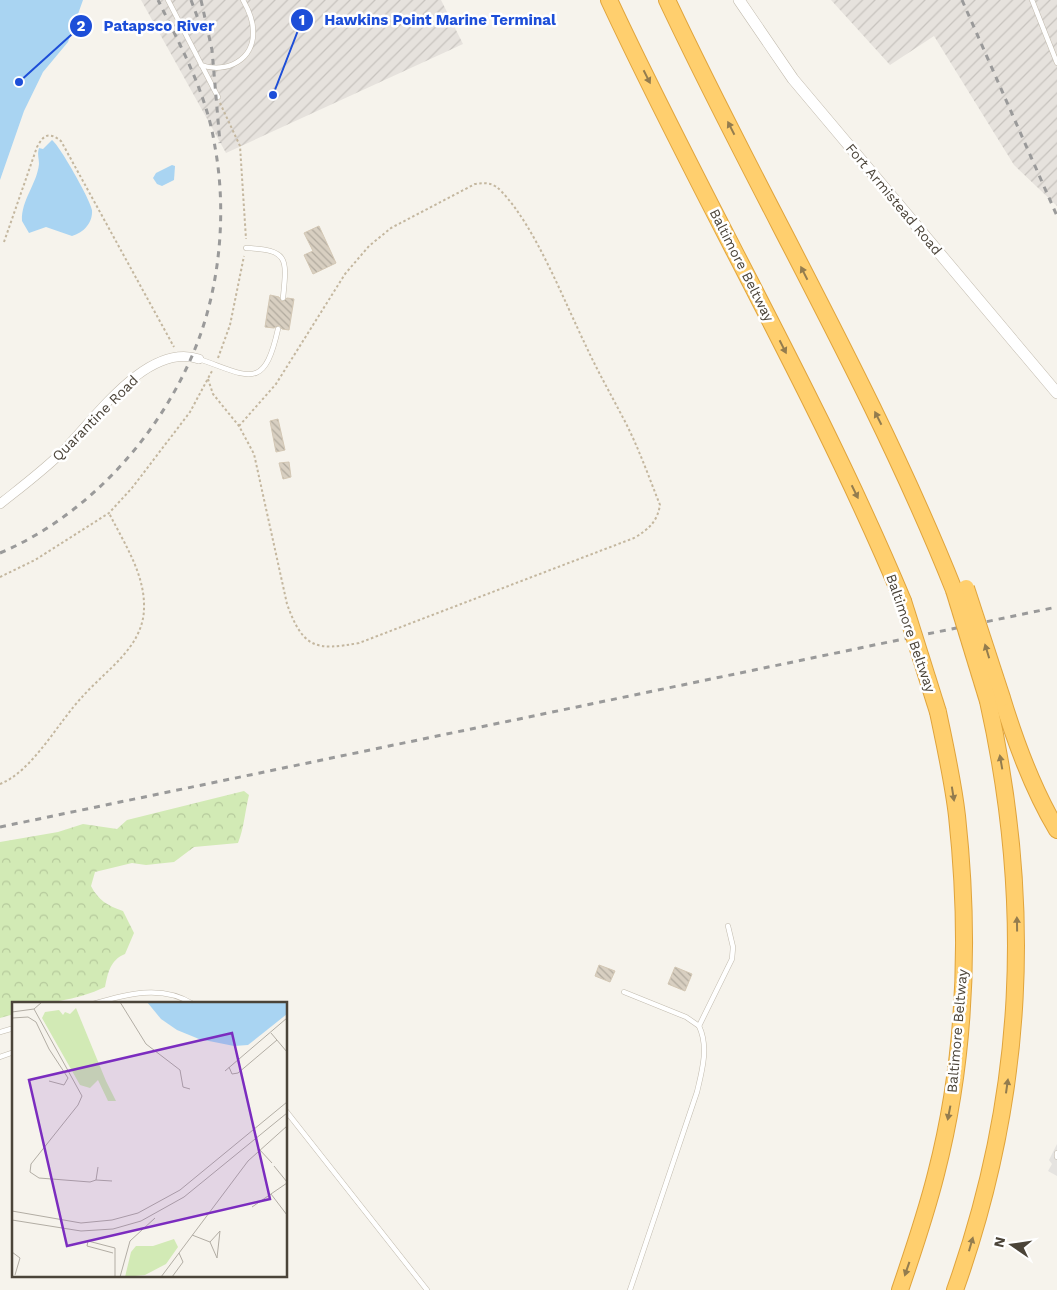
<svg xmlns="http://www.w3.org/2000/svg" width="1057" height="1290" font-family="'Work Sans',sans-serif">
<defs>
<pattern id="industrial-furrows" width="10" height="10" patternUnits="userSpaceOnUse" patternTransform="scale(1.25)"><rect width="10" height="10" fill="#e6e2dd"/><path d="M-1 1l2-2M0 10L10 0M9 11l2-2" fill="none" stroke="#c7c3be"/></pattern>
<pattern id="forest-crowns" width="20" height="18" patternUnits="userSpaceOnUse" patternTransform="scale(1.25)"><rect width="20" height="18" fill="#d2eab5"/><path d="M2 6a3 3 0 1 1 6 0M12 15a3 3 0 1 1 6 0" fill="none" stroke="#b6ca9c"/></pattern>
<pattern id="building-back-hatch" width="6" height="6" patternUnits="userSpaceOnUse" patternTransform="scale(1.25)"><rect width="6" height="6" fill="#d8cfc1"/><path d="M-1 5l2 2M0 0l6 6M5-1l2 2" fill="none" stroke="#b1aa9e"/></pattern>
</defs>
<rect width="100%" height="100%" fill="#f6f3ec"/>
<g fill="url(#industrial-furrows)">
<polygon points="141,0 441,0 463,44 226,153"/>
<polygon points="831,0 1057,0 1057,206 1014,165 934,36 890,65"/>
</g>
<path fill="url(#forest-crowns)" d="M244,791L249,795C245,811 244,828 238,843L194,847L174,862L146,865L132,863L95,872L91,886C98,900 108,906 123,911L134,933L125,954C110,960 108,973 105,987C76,1001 45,1004 14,1004V1014L0,1018V842L58,832L83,824L117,829L127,820Z"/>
<polygon fill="#e5e3e0" points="1057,1144 1057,1176 1048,1171 1052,1164 1049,1160"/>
<g fill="#a9d4f2">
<polygon points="0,0 83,0 68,42 43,72 24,111 0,180"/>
<path d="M52,140C60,146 91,201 92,210C93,223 83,233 72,236L46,227L29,233L22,221C21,200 37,184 39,164C39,158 37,154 39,148L43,149Z"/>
<polygon points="172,165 175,166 174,180 162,186 157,184 153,178 156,173"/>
</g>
<g fill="url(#building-back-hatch)" stroke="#d3c7b4">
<polygon points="319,226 336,263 313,274 304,255 313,251 304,233"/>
<polygon points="270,295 279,297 282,302 287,298 294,299 289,330 282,329 279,325 274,328 265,327"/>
<polygon points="278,419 285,450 276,452 270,421"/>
<polygon points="289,462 291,477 283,479 279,463"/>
<polygon points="599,965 615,971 610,982 595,976"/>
<polygon points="675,967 692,974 685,991 668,984"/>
</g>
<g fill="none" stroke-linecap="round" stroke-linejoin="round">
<g stroke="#c2bbae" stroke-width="5.5">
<g id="service">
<polyline points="168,0 218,97"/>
<polyline points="1032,0 1057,63"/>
<path d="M201,65C226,74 255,60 253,30C253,20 248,9 243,0"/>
<path d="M246,248C289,250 287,258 283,298"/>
<path d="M199,359C249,376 264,392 278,329"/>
<path d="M624,992L686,1017L699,1026C709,1047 702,1071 697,1092L630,1290"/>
<path d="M93,1004C126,994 162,984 193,1004"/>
<polyline points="699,1026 732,959 733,947 728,926"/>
<polyline points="0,1032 14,1028"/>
<polyline points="0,1057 14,1052"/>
<polyline points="286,1111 427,1290"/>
<polyline points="1057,1153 1057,1157"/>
</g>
</g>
<g stroke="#c2bbae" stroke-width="10">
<path id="minor" d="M0,504C20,488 40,473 59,455C92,423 146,341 199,359"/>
</g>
<g stroke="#c2bbae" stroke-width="12">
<polyline id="tertiary" points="739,0 793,79 1057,393"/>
</g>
<g stroke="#e0a43c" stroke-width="18">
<g id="motorway">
<path d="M609,0C703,202 817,395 903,601"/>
<path d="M667,0C760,198 873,387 954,590"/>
<path d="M1002,698C1016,744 1032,788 1057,830"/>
<path d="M900,1290C913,1252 926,1214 936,1174C966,1058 970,936 957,816C953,781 945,746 938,712"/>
<path d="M955,1290C1025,1094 1033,903 988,701"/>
</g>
</g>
<g stroke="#c4b79f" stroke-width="2" stroke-dasharray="2.5 2.5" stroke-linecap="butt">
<polyline points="220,103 240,146 246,239"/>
<path d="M4,242L37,147C44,134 49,132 61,141L174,347"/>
<polyline points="218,358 230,325 244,256"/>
<path d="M208,379L213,394L239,426L254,454L287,604C303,648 315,651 359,643L634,538C649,529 657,522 660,505C648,475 637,443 621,414C609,391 597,370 586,346C564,301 536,228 502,192C494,183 487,182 475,184L391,228L369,246L345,274L276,384L239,426"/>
<polyline points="0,577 35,560 109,513 132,488 190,412 212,371"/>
<path d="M0,784C33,771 58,722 83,696C99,678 121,662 134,641C140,631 144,620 144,608C145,574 124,543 109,513"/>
</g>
<use href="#service" stroke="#fff" stroke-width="4.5"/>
<use href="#minor" stroke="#fff" stroke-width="9"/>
<use href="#tertiary" stroke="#fff" stroke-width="11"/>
<use href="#motorway" stroke="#ffcf6e" stroke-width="16"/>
<g stroke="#9a9a9a" stroke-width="3" stroke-dasharray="6 6" stroke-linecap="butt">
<polyline points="191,0 203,32"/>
<polyline points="201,0 212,50 220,143"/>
<polyline points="962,0 1057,216"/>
<path d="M0,553C92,514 168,427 201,333C221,275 226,207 215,147C207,94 181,47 158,0"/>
<polyline points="0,827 1057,607"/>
</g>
<g stroke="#e0a43c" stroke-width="18" stroke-linecap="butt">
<g id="motorway-bridge">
<polyline points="966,588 1002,698"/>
<polyline points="954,590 988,701"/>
<polyline points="903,601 938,712"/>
</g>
</g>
<use href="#motorway-bridge" stroke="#ffcf6e" stroke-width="16"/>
</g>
<defs><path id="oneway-solid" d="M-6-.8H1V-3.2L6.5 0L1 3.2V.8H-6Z" transform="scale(1.25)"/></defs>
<g fill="#937c4e">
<use href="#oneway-solid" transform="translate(647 77) rotate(63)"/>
<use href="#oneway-solid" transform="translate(731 128) rotate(-117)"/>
<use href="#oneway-solid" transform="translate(804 273) rotate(-117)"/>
<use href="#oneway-solid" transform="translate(783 347) rotate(63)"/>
<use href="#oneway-solid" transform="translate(878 418) rotate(-117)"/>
<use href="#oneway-solid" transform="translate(855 492) rotate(64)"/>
<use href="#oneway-solid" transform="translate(987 651) rotate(-107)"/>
<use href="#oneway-solid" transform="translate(1001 762) rotate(-100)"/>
<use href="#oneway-solid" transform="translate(953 794) rotate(81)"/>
<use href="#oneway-solid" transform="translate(1017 924) rotate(-91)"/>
<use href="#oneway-solid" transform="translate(1007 1086) rotate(-82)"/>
<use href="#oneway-solid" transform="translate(949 1113) rotate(101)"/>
<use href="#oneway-solid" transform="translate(971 1244) rotate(-74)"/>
<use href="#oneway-solid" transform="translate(907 1269) rotate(109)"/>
</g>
<g text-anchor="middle" stroke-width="5" stroke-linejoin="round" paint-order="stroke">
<g font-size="14" fill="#4b4439" stroke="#fff">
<text transform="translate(894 199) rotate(50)" y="5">Fort Armistead Road</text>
<text transform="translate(742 265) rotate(63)" y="5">Baltimore Beltway</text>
<text transform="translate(95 418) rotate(-45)" y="5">Quarantine Road</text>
<text transform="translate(911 633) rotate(71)" y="5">Baltimore Beltway</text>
<text transform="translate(957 1031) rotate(-85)" y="5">Baltimore Beltway</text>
</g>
</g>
<g transform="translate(12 1002)">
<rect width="275" height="275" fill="#f6f3ec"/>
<path d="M64,6L94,79L104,99H96L86,78L78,86L68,83L30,16L33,10L47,8L51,13L53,10L58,12ZM162,237L166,245L154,262L133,273L113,275L119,250L124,244H141Z" fill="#d2eab5"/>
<path d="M135,0H275V12L236,43L222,44L187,37L165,28L149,17Z" fill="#a9d4f2"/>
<path fill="none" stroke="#b2ada4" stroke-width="1" d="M108,0L134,42L168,68L171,85L178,87M22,7L70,94L66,103L19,162L18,170L27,176L78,180L84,178L86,165M0,10L22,7L30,0M0,16L16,15L24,20L37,47L56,76L52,83L37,79M259,31L275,50M217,65L220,72L226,71L265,38M213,69L275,16M247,147L260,161M262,164L275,180M84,178L100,179M259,192L275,213M240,205L275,181M0,209L69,221L100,218L126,211L168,188L275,100M0,218L69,229L101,227L129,219L172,195L275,111M180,233L198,240L208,229M198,240L205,256L208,229M0,250L8,256L3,273M101,251L75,244L76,239L103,246V275M108,275L118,239L143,216M149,275L236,159L275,124M160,275L171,260L167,251"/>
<path fill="#7b2cbf" fill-opacity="0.15" stroke="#7b2cbf" stroke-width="2.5" d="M220,31L258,197L55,244L17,78Z"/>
<rect width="275" height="275" fill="none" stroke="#4b4439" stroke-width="2.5"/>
</g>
<path fill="none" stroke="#1d4ed8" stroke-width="2" d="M273 95L302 20M19 82L81 26"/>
<g fill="#1d4ed8" stroke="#fff" stroke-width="2">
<circle cx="273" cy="95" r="5"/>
<circle cx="19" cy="82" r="5"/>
<circle cx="302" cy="20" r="12"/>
<circle cx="81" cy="26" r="12"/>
</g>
<g font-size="15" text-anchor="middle" font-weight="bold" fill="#fff">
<text x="302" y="25">1</text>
<text x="81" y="31">2</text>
</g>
<g font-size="15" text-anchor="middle" font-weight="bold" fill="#1d4ed8" stroke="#fff" stroke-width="5" stroke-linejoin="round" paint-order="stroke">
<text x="440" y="25">Hawkins Point Marine Terminal</text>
<text x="159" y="31">Patapsco River</text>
</g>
<g transform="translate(1012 1245) rotate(283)" stroke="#ffffff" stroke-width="4" paint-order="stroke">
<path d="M0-4L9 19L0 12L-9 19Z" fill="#4b4439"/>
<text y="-8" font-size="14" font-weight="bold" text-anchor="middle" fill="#4b4439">N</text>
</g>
</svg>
